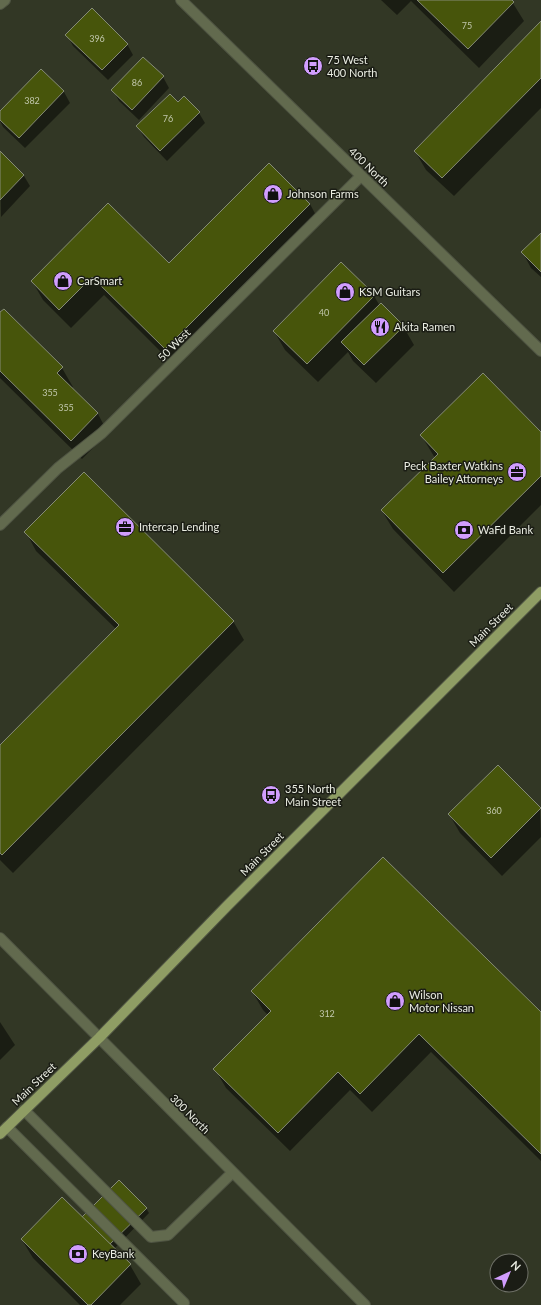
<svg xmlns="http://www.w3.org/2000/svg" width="541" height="1305" font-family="Lato,sans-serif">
<rect width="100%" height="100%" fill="#323725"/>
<g fill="#0007">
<polygon points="381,0 511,0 524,21 479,68 411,1 397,15"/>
<polygon points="541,23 541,108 454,196 426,170 415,151"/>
<polygon points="67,35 127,44 133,55 108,80 73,46"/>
<polygon points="41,70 64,92 70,103 25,148 3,127 0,121 0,113"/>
<polygon points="163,77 169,88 139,120 119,101 113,90"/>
<polygon points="199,113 205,123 167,161 144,137 137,126"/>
<polygon points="0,153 24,176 30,186 1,217"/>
<polygon points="269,164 310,204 320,223 176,367 104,295 71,328 43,300 32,281 169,264"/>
<polygon points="541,234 541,277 531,268 523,253"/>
<polygon points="374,296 380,306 403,326 414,345 376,383 353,361 348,352 318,382 285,350 274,331"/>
<polygon points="0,314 62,368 73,387 71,388 98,414 108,433 82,459 0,378"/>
<polygon points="541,433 541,505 454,592 393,529 382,511 435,458 421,435"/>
<polygon points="26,532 233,621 244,640 13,873 0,860 0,746 116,629 36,551"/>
<polygon points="540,809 541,837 502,876 460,833 449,814"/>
<polygon points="252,991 541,1014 541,1161 431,1052 372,1112 350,1090 290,1151 226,1088 215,1069 268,1015 263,1010"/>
<polygon points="0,1022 15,1045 0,1060"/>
<polygon points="146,1208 149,1213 114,1249 130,1265 141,1284 120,1305 80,1305 33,1258 22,1240 82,1218"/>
</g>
<g fill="#47550b" stroke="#858b76">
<polygon points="417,0 512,0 514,2 468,49"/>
<polygon points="92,8 128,44 102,70 65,35"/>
<polygon points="541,21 541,78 442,178 414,151"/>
<polygon points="143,57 164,76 132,110 111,90"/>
<polygon points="41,69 64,91 19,138 0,120 0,111"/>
<polygon points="170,94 178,102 184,96 200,112 160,151 136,126"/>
<polygon points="0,151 24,175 0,200"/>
<polygon points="269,163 310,204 165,349 92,277 59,310 31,281 108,203 169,263"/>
<polygon points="541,233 541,272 521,252"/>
<polygon points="341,262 375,295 307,364 273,331"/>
<polygon points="381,303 404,326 364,365 341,342"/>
<polygon points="4,309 63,367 57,373 98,413 71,441 0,371 0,312"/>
<polygon points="483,373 541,432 541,476 443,573 381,510 438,454 420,435"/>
<polygon points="84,472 234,621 2,855 0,853 0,745 119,625 24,532"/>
<polygon points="498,765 541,808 491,858 448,814"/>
<polygon points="383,857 541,1012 541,1154 419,1034 360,1094 338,1072 278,1133 213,1069 271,1011 251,991"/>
<polygon points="119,1180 147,1208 110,1244 82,1217"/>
<polygon points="62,1197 131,1264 91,1305 88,1305 21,1239"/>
</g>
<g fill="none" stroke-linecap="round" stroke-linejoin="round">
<g stroke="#4f5443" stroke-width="12">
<g id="service">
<polyline points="0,525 58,468 102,433 361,176"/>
<polyline points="24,1110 151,1237 168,1235 232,1173"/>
<polyline points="7,1127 184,1303"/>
</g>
</g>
<g stroke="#4f5443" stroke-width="12">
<polyline id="minor" points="0,938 365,1305"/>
</g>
<g stroke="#4f5443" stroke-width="12">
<g id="tertiary">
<polyline points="181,0 541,351"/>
<polyline points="0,4 5,0"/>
</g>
</g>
<g stroke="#4f5443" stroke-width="12">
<polyline id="primary" points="0,1134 99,1038 227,906 541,592"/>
</g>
<use href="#service" stroke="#626a4e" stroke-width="10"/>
<use href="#minor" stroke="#626a4e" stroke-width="10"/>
<use href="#tertiary" stroke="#626a4e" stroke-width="10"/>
<use href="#primary" stroke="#8f9d64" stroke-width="10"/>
</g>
<defs>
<g id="bus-disc" transform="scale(1)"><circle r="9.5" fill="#d19dfe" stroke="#1b1d15"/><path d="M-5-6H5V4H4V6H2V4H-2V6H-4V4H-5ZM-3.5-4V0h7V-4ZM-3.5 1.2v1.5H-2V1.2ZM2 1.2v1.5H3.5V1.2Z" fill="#111"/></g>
<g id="shop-disc" transform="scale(1)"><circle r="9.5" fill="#d19dfe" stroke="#1b1d15"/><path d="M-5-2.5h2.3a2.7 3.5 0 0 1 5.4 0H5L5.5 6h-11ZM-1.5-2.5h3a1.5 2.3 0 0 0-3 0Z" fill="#111"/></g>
<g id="restaurant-disc" transform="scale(1)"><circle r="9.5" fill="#d19dfe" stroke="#1b1d15"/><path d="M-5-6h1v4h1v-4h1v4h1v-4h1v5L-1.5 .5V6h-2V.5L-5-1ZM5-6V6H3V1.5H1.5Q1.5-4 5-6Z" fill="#111"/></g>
<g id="office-disc" transform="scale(1)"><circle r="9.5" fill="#d19dfe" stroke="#1b1d15"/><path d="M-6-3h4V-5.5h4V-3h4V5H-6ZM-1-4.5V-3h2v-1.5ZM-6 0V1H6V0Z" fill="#111"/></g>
<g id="bank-disc" transform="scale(1)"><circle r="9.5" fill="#d19dfe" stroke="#1b1d15"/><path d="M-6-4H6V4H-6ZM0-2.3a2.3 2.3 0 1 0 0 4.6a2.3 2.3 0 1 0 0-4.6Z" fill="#111"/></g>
</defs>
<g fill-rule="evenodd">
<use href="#bus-disc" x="313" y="66"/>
<use href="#shop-disc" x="273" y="194"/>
<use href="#shop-disc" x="63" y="281"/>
<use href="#shop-disc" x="345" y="292"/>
<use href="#restaurant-disc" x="380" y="327"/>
<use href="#office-disc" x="517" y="472"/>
<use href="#office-disc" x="125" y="527"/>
<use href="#bank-disc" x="464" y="530"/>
<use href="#bus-disc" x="271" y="795"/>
<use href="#shop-disc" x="395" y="1001"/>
<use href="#bank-disc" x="78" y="1254"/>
</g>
<g text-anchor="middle" stroke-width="3" stroke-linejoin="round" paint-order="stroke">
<g font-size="9" fill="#c1c7ac">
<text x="467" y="29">75</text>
<text x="97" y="42">396</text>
<text x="137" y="86">86</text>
<text x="32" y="104">382</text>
<text x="168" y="122">76</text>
<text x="324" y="316">40</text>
<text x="50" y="396">355</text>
<text x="66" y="411">355</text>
<text x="494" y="814">360</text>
<text x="327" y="1017">312</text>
</g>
<g font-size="11" fill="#eaede2" stroke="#1b1d15" text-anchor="start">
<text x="327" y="64">75 West<tspan x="327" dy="13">400 North</tspan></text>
<text x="287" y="198">Johnson Farms</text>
<text x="77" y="285">CarSmart</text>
<text x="359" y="296">KSM Guitars</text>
<text x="394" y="331">Akita Ramen</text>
<text x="503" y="470" text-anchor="end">Peck Baxter Watkins<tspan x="503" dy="13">Bailey Attorneys</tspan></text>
<text x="139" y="531">Intercap Lending</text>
<text x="478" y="534">WaFd Bank</text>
<text x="285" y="793">355 North<tspan x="285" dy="13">Main Street</tspan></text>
<text x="409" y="999">Wilson<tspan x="409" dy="13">Motor Nissan</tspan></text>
<text x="92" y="1258">KeyBank</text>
</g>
<g font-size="11" fill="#eaede2" stroke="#1b1d15">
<text transform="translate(369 167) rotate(44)" y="4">400 North</text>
<text transform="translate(174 345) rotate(-45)" y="4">50 West</text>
<text transform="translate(491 625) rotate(-45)" y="4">Main Street</text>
<text transform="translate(262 854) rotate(-45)" y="4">Main Street</text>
<text transform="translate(34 1084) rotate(-44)" y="4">Main Street</text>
<text transform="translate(190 1114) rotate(45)" y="4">300 North</text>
</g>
</g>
<g transform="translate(509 1273) rotate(44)"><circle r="19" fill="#1b1d15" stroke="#6e7067"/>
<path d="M0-3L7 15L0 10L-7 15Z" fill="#d19dfe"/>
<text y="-6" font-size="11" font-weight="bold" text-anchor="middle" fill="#eaede2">N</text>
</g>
</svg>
